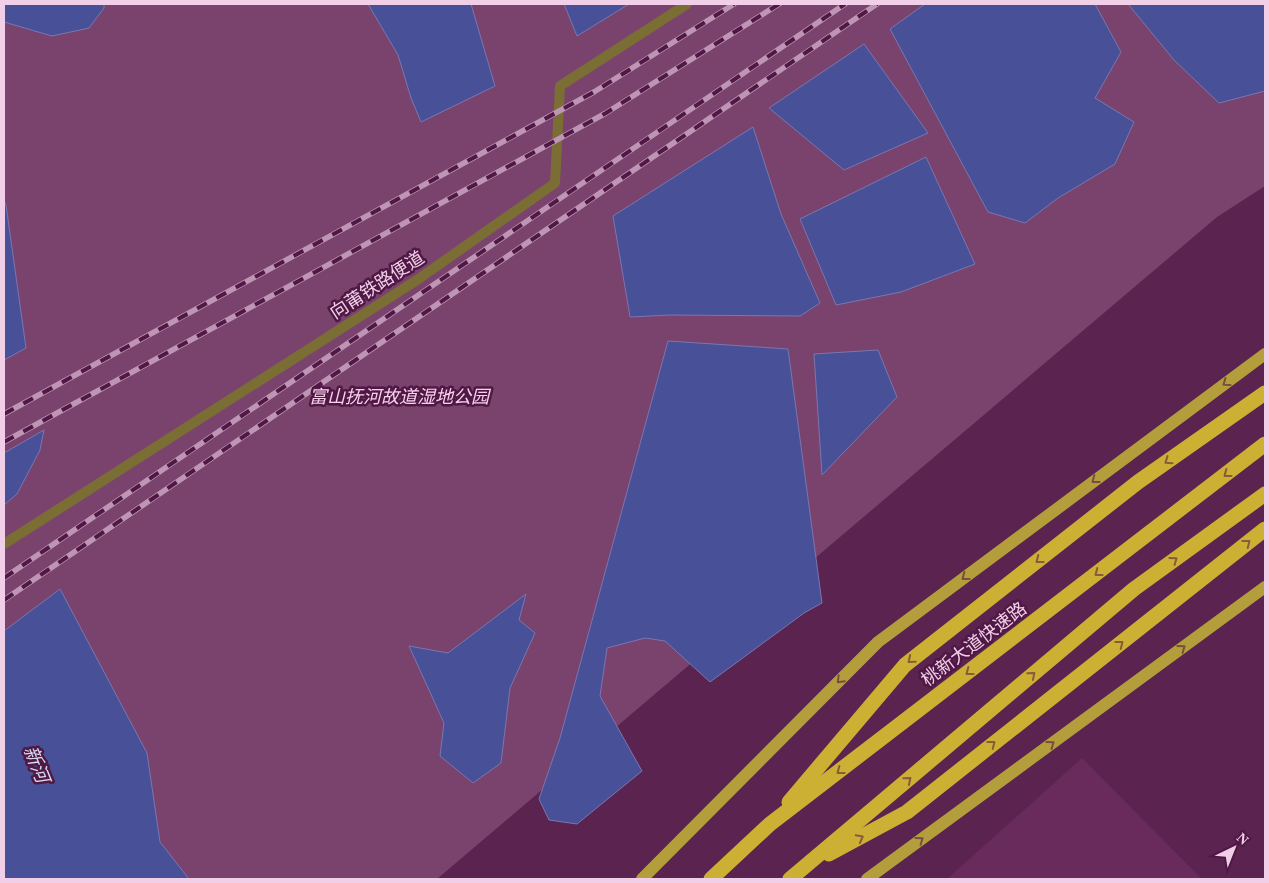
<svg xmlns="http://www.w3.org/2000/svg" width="1269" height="883" font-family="'Times New Roman','Noto Sans SC',serif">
<rect width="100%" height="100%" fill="#5b234f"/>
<polygon fill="#692a5c" points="1082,758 1202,879 947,879"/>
<polygon fill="#7a436e" points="4,4 1265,4 1265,186 1217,217 437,879 4,879"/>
<g fill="#485098" stroke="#7b76b0">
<polygon points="4,4 104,4 104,8 89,28 52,36 4,22"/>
<polygon points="368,4 471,4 495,86 421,122 411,98 398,55"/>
<polygon points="564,4 629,4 577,36"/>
<polygon points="925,4 1095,4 1121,52 1095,98 1134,122 1115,164 1058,198 1025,223 988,212 890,29"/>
<polygon points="1128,4 1265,4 1265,91 1219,103 1174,60"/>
<polygon points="864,44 928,133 844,170 769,108"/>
<polygon points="753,127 781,214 820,303 800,316 670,315 630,317 613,216"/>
<polygon points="926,157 975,264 901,292 836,305 800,219"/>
<polygon points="4,200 6,205 26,348 4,360"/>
<polygon points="668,341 788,349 822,603 804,613 710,682 665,641 645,638 607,648 600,696 642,771 577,824 549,820 539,799 560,738"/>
<polygon points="878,350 897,397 822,475 814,354"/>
<polygon points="44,430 40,450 17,494 4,505 4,453"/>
<polygon points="60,589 147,753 160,842 189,879 4,879 4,631"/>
<polygon points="526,594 519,620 535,633 510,688 501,763 473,783 440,756 444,723 409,646 448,653"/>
</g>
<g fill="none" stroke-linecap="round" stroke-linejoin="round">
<polyline stroke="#7b6e34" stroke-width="10" points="4,544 417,280 555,183 560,86 687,4"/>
<g stroke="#b49e3b" stroke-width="12">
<polyline points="642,879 878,642 1265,354"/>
<polyline points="867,879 1265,587"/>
</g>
<g stroke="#ccb033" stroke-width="15">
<polyline points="789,802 905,665 1138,482 1265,393"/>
<polyline points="829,854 907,812 1265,529"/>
<polyline points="711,879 770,824 1265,444"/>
<polyline points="790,879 1134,589 1265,494"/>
</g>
<g stroke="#bf95b5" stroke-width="5.5">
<g id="rail">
<polyline points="4,414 594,92 734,4"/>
<polyline points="4,442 606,113 779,4"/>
<polyline points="4,578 845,4"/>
<polyline points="4,600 877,4"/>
</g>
</g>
<use href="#rail" stroke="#4f1845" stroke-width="4" stroke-dasharray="11" stroke-linecap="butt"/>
</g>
<defs><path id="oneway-chevron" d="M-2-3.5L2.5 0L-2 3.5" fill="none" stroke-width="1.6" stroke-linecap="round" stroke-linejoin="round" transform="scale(1.25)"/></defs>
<g stroke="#774e41">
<use href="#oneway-chevron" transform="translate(1226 383) rotate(144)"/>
<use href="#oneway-chevron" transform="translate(1095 480) rotate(143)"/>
<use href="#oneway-chevron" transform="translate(965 577) rotate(143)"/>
<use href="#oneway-chevron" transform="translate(1182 648) rotate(-36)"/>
<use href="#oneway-chevron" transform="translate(840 680) rotate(135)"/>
<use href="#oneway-chevron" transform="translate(1051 744) rotate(-36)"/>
<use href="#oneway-chevron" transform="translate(920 840) rotate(-36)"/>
</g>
<g stroke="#875c3d">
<use href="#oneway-chevron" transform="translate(1168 461) rotate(145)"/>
<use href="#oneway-chevron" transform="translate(1227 474) rotate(143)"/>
<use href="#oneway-chevron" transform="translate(1247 543) rotate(-38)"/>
<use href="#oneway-chevron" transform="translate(1039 560) rotate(142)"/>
<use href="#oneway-chevron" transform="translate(1174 560) rotate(-36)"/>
<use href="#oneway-chevron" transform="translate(1098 573) rotate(143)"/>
<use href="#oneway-chevron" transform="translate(1120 644) rotate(-38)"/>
<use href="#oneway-chevron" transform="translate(911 660) rotate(141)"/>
<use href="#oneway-chevron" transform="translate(969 672) rotate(143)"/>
<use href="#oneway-chevron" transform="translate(1032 675) rotate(-40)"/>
<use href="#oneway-chevron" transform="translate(992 744) rotate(-38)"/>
<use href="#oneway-chevron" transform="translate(840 771) rotate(143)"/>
<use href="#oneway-chevron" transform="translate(908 780) rotate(-40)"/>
<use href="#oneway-chevron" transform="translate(860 838) rotate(-28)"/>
</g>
<g text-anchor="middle" stroke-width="5" stroke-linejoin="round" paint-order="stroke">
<g font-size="18" fill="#f2cfe8" stroke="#4f1845">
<text transform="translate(377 285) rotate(-33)" y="6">向莆铁路便道</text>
<text transform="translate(974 644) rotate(-37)" y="6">桃新大道快速路</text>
</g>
<g font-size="18" font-style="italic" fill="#f9d1ed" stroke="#4f1845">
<text x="399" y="403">富山抚河故道湿地公园</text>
</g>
<g font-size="19" font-style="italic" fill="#d6daef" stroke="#4f1845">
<text transform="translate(37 764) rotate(68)" y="7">新河</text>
</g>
</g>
<rect width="1269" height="883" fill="none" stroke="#f2cfe8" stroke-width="10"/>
<g transform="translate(1234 848) rotate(43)" stroke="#4f1845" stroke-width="4" paint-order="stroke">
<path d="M0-4L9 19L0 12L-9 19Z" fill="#f2cfe8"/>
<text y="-8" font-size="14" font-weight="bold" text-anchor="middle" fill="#f2cfe8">N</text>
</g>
</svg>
